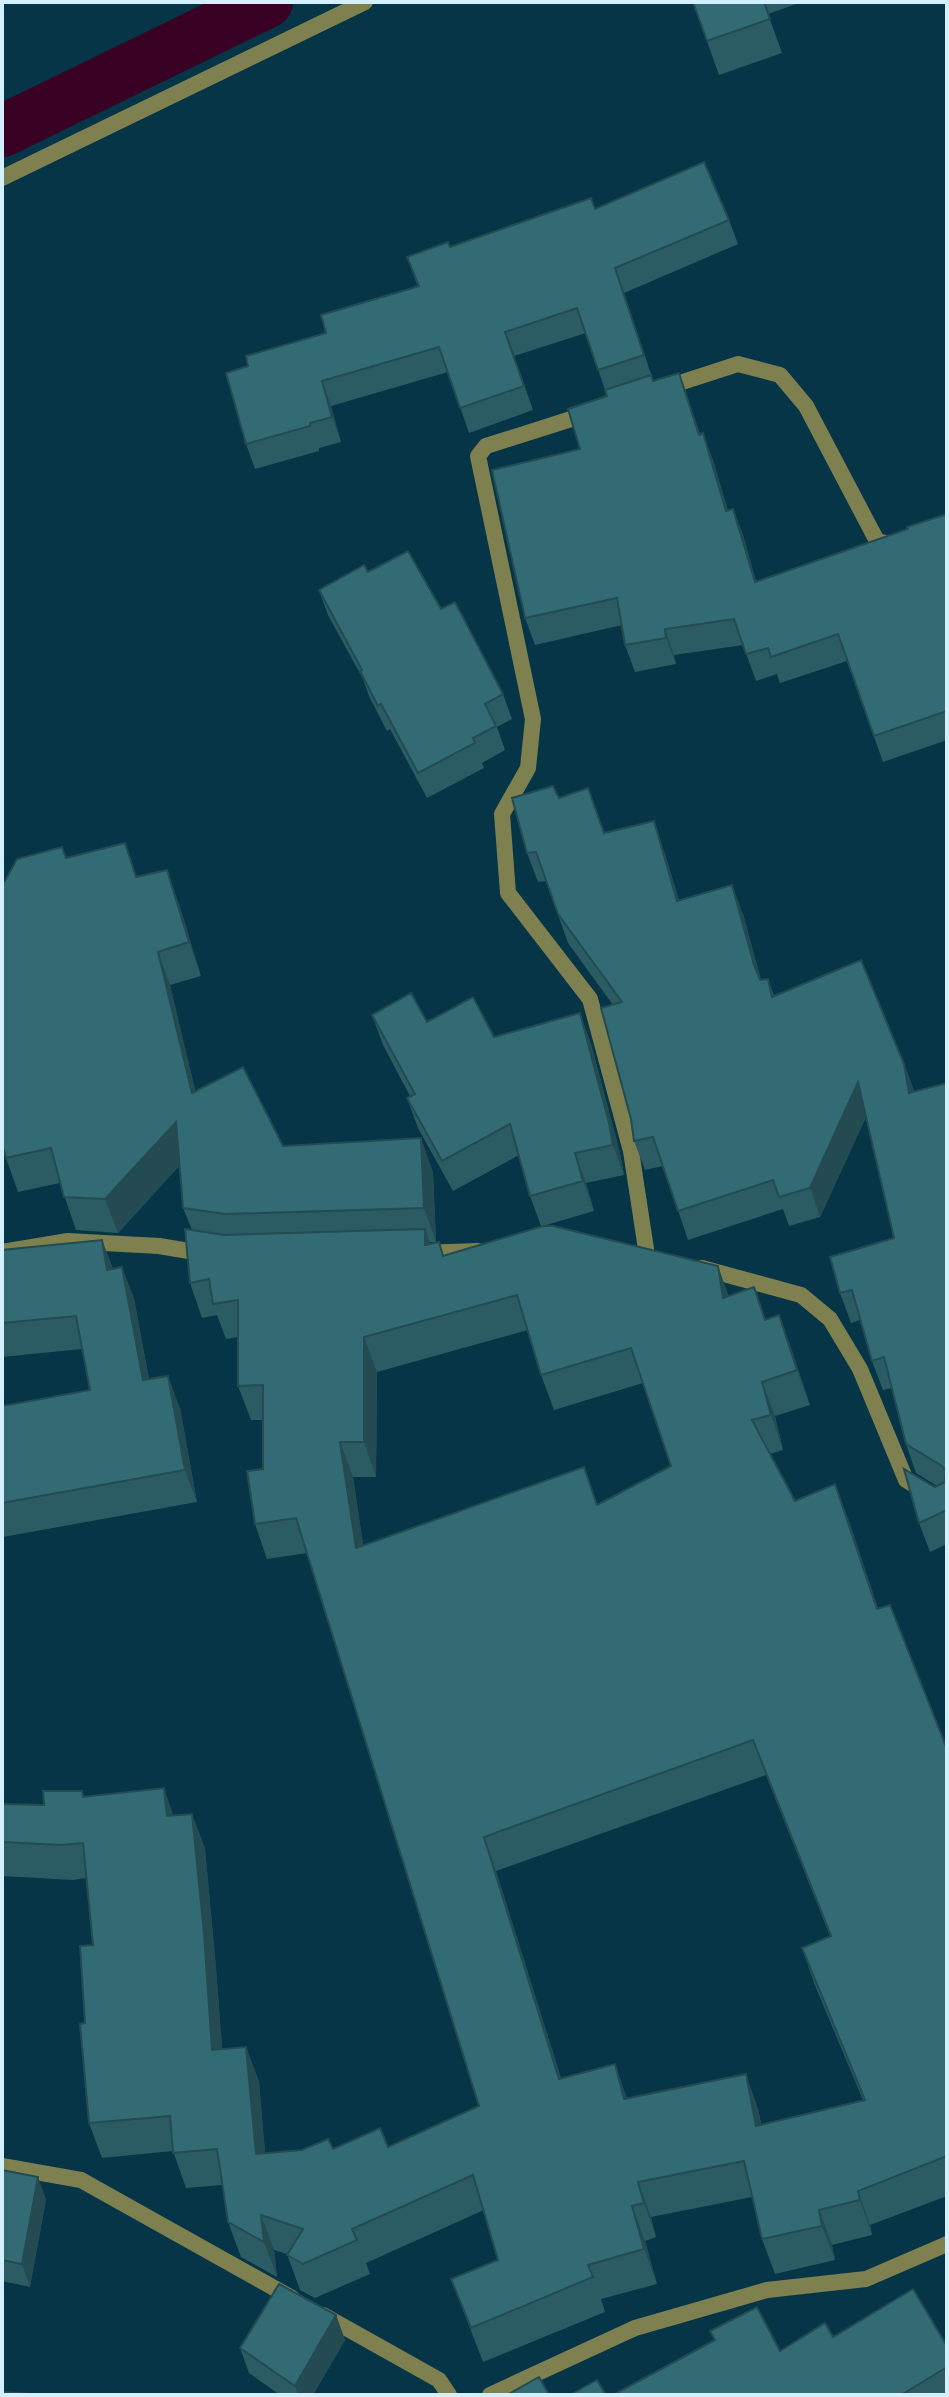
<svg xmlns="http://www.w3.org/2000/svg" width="949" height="2397" font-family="Helvetica,sans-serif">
<rect width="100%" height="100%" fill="#053546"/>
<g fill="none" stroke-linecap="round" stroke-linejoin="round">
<polyline stroke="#390224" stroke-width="52" points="2,131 267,2"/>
<g stroke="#7f804f" stroke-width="16">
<polyline points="2,178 365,2"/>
<polyline points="661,389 738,364 780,375 806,406 877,541 890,544 896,542"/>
<polyline points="590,413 486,446 478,456 533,719 528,768 502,814 508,893 590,999 631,1151 646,1249"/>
<polyline points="2,1252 68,1241 159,1246 207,1254"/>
<polyline points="421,1253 478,1251"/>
<polyline points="702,1268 801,1295 830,1319 860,1369 906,1480 947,1505"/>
<polyline points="2,2166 81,2180 292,2298"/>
<polyline points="323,2315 439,2380 449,2395"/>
<polyline points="490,2395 635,2328 767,2290 866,2279 947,2244"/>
</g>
</g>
<g fill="#2b5c64" fill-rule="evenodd">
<polygon points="693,2 802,2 768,14 782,53 719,75"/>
<polygon points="595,209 729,220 738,244 624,293 653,380 688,399 700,434 713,460 728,511 733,509 743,535 756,582 908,529 947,514 947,740 883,762 847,661 780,683 777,674 756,681 743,645 674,655 676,664 635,672 625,645 622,625 535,645 525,618 580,449 607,396 586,333 514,356 533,410 469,433 448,372 331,406 341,442 319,448 319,451 255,469 246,444 326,333 418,287 407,257 450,247"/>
<polygon points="368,572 441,609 503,694 512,719 497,727 505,750 482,763 484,768 427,798 390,729 387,731 369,696 363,679 328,615 319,590"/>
<polygon points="604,833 664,851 679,900 743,914 761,980 768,979 774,996 904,1064 914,1091 947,1083 947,1544 930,1552 919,1523 935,1487 937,1486 916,1473 906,1444 892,1388 883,1390 872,1361 860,1320 851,1323 840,1293 894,1238 866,1117 820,1217 789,1226 783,1209 688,1240 663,1166 645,1170 634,1141 613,1005 568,943 546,881 538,882 527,853"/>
<path d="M66,858L137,877L179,904L201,976L170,985L195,1091L283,1146L433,1172L436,1242H429L430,1244L445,1256L541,1226L530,1196L519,1155L453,1191L418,1128L407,1098L410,1096L383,1045L372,1015L427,1022L494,1037L580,1013L591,1044L620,1153L624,1175L586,1183L594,1211L543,1226L728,1296L766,1320L779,1315L810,1405L775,1416L783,1450L770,1454L795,1501L848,1518L878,1609L947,1749V2196L870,2225L872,2235L832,2245L835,2260L775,2274L762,2239L752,2197L651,2217L656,2237L645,2241L657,2284L601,2299L605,2312L483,2362L451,2279L498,2260L484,2210L366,2263L370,2274L315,2298L300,2290L287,2254L274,2250L277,2277L241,2257L228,2222L222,2185L186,2188L173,2151L102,2158L89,2123L85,2023L93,1945L86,1878L73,1880L2,1876V1804L44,1805L85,1797L174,1816L192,1814L205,1849L216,1968L222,2049L246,2047L259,2082L265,2153L388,2147L479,2106L307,1553L267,1559L255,1524L263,1469V1420H251L238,1386V1337L226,1339L217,1315L202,1318L190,1283L192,1230L183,1208L180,1165L118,1233L76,1230L60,1183L18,1192L6,1158ZM528,1330L541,1375L554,1410L643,1383L671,1466L598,1505L363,1545L353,1477H376L377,1372ZM766,1775L830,1936L802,1948L814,1983L863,2100L761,2124L758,2109L627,2098L561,2078L496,1871Z"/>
<polygon points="102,1240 113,1269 122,1267 134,1299 149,1379 180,1408 197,1502 3,1537 2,1535 2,1406 90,1390 82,1349 2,1357 2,1250"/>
<polygon points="2,2170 46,2199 30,2287 2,2281"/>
<polygon points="336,2315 345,2340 313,2395 280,2395 249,2373 240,2348"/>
<polygon points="710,2331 780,2351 833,2337 947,2346 947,2395 613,2395 714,2340"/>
</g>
<g fill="#234b51">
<polygon points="679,373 688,399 708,461 699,435"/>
<polygon points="322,381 331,406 341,442 332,417"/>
<polygon points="703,433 713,460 736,537 726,511"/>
<polygon points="733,509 743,535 764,608 755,582"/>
<polygon points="665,629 674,655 676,664 666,638"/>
<polygon points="654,821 664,851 687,930 677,901"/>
<polygon points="167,870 179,904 201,976 189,942"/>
<polygon points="732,885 743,914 765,994 754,965"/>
<polygon points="158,952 170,985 204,1126 192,1093"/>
<polygon points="580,1013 591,1044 620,1153 624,1175 613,1145"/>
<polygon points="904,1064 915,1093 909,1093"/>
<polygon points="858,1082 869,1111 820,1217 810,1188"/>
<polygon points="176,1122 188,1156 118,1233 105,1199"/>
<polygon points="421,1138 433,1172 436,1242 424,1208"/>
<polygon points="575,1153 586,1183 594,1211 583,1181"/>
<polygon points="425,1229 437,1264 425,1245"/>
<polygon points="102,1240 114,1273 107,1270"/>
<polygon points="718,1266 730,1300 723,1298"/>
<polygon points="122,1267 134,1299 155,1412 143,1380"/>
<polygon points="779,1315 792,1350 810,1405 797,1370"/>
<polygon points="364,1337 377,1372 376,1477 364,1442"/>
<polygon points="168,1376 180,1408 197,1502 185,1470"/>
<polygon points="762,1382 775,1416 783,1450 771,1415"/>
<polygon points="340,1442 353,1477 369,1583 356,1548"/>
<polygon points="835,1484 848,1518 890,1644 877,1609"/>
<polygon points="164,1788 176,1823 167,1816"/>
<polygon points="192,1814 205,1849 216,1968 225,2085 212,2050"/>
<polygon points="484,1837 496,1871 572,2114 559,2079"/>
<polygon points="246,2047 259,2082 268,2188 256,2154"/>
<polygon points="615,2064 627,2098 624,2099"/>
<polygon points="746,2074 758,2109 769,2160 756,2126"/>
<polygon points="38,2177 46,2199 30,2287 22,2264"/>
<polygon points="638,2182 651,2217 656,2237 644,2203"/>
<polygon points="858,2191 870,2225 872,2235 860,2200"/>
<polygon points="632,2206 645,2241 657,2284 644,2249"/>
<polygon points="819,2210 832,2245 835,2260 822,2226"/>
<polygon points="261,2215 274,2250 277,2277 264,2242"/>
<polygon points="336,2315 345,2340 313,2395 298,2395 295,2386"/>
</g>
<g fill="#326b74" stroke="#234b51" stroke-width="2" fill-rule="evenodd">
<polygon points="693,2 764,2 770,19 707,41"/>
<polygon points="704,162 729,220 615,268 644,355 598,370 577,308 505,332 524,386 460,408 439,347 322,381 332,417 310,423 310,426 246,444 226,373 248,366 246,356 326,333 321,315 419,286 407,257 448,242 450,247 591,198 595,209"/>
<polygon points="679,373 699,435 703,433 726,511 733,509 755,582 908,529 907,527 947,514 947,711 874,736 838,634 771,657 768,648 746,654 734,619 665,629 666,638 625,645 617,598 525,618 492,470 580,449 568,409 607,396 605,390 651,375 653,381"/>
<polygon points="408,551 441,609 455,602 503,694 485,704 496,726 473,738 475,743 418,773 381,704 378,706 360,671 362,670 319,590 364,565 368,572"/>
<polygon points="553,786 559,798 588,788 604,833 654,821 677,901 732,885 754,965 760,980 768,979 772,997 861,960 904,1064 909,1093 947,1083 947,1510 919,1523 904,1469 935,1487 945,1482 946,1471 942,1466 906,1444 884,1357 872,1361 852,1290 840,1293 830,1257 894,1238 858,1082 810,1188 779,1197 773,1180 678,1211 653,1137 634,1141 631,1119 601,1008 622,1002 558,914 536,852 527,853 512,798"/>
<polygon points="125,843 136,877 167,870 189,942 158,952 192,1093 243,1067 283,1146 421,1138 424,1208 225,1214 183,1208 176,1122 105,1199 64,1197 51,1148 6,1158 2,1143 2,882 5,881 17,859 62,847 66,858"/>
<polygon points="411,993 427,1022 473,997 494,1037 580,1013 609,1123 613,1145 575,1153 583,1181 530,1196 510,1124 442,1161 407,1098 415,1094 372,1015"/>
<path d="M543,1226H553L718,1266L723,1298L754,1287L765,1320L779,1315L797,1370L762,1382L771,1415L752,1420L795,1501L835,1484L877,1609L890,1605L947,1749V2156L858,2191L860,2200L819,2210L822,2226L762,2239L744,2161L638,2182L644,2203L632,2206L644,2249L588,2265L593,2277L471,2328L451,2279L498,2260L473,2175L352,2229L357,2240L303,2264L287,2255L303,2229L261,2215L264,2242L228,2222L217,2149L173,2153L170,2116L89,2123L80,2024L85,2023L80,1946L93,1945L83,1843L61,1845L2,1842V1804L44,1805L43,1791H82L83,1797L164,1788L167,1816L192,1814L204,1933L212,2050L246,2047L256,2154L302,2150L328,2139L333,2149L380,2128L388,2147L479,2106L296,1518L255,1524L247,1471L263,1469V1385L238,1386V1300L213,1304L209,1279L190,1283L185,1229L224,1235L425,1229V1245L439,1242L443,1256ZM517,1295L541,1375L631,1348L671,1466L597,1505L584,1467L356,1548L340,1442H364V1337ZM753,1740L831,1936L802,1948L865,2100L756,2126L746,2074L624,2099L615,2064L559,2079L484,1837Z"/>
<polygon points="102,1240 107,1270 122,1267 143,1380 168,1376 185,1470 2,1503 2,1406 90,1390 76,1316 2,1323 2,1250"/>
<polygon points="2,2170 38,2177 22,2264 2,2260"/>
<polygon points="279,2284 336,2315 295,2386 240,2348"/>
<polygon points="913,2289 947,2346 947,2367 901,2395 613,2395 715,2340 710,2331 757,2307 780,2351 825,2323 833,2337"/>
<polygon points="539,2377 549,2395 507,2395"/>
<polygon points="597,2380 606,2395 570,2395"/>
<polygon points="2,2392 48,2395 2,2395"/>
</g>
<rect width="949" height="2397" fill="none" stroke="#d3f0fe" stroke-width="8"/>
</svg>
